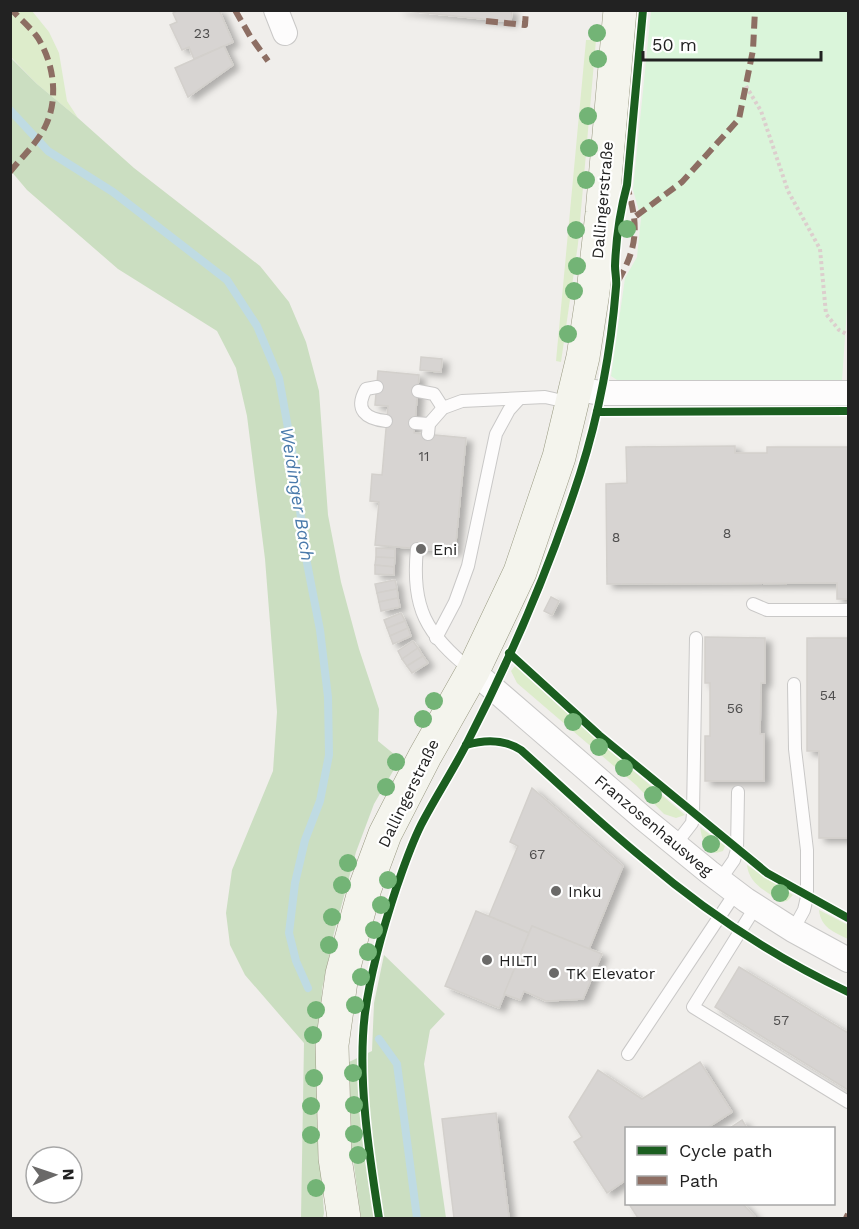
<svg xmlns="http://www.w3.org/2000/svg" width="859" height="1229" font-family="'Work Sans',sans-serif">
<defs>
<filter id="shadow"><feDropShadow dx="6" dy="4" stdDeviation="3" flood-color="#0004"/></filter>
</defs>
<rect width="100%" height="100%" fill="#f0eeeb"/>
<g fill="#ddeccb">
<polygon points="11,11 32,11 49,32 59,53 67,101 78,118 37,84 11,57"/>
<polygon points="586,40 596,40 578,244 561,362 556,361"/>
<polygon points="515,666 595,738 685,815 676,818 664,814 636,785 517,683 511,671"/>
<path d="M700,827L725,846L723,851L716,853C704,848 702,839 700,827Z"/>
<path d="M747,865L793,895L787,901L781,902C766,891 749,884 747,865Z"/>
<path d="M819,910L848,925V939C834,932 821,928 819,910Z"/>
</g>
<g fill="#cbdec1">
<polygon points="10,57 37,84 78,118 134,168 260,266 289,302 306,342 319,391 328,515 341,582 359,649 379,709 378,741 400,759 374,804 356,852 334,933 322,989 317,1114 324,1213 323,1218 301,1218 304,1043 245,975 230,945 226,913 232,870 273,771 277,712 265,559 247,416 236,368 217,331 118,269 27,190 11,171"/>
<polygon points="384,955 445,1014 430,1030 424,1064 446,1218 361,1218 352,1150 349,1062 372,1051 374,1003"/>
</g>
<polygon fill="#daf5da" points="651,11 848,11 848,294 842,380 633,386 620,382 611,376 625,278 637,257 641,218 633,190"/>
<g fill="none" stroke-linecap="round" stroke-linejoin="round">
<g stroke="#bfdbe3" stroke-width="8">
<polyline points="10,110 48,151 113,192 227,280 257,326 279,378 292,450 307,563 320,630 328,697 329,755 320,801 305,840 295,883 289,933 296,961 308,988"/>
<polyline points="379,1039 397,1064 417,1218"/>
</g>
</g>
<g fill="#d7d4d2" stroke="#d3d0cc" stroke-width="1.5" filter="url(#shadow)">
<polygon points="179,10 219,10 233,42 194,59 189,47 182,50 170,25 177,22 173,13"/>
<polygon points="398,10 512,10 511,22"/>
<polygon points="224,46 233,65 188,97 175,68"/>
<polygon points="421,357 442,359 441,372 420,370"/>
<polygon points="378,371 419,375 414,433 466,438 455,552 375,545 379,502 370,501 372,474 382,475 388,406 375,405"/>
<polygon points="735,446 735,453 767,453 767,447 848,447 848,599 837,599 837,583 607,584 606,484 627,483 626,447"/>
<polygon points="376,548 395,549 395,558 376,557"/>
<polygon points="376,557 395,558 394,567 375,565"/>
<polygon points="375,565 394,567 394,575 375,574"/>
<polygon points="395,580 397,589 377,593 375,584"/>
<polygon points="397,589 398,598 379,602 377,593"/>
<polygon points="551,597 559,601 552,615 544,611"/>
<polygon points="398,598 400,607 381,611 379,602"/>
<polygon points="401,613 405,621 387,628 384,620"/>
<polygon points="405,621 408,628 390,636 387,628"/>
<polygon points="408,628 411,636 393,644 390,636"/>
<polygon points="705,637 765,638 765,683 761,683 760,734 764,734 764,781 705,781 705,736 710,736 710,683 705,683"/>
<polygon points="807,638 848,638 848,838 819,838 819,751 807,751"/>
<polygon points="413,641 418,648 402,659 398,651"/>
<polygon points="418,648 423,656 407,666 402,659"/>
<polygon points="423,656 428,663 412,673 407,666"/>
<polygon points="532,788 623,866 589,949 532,926 529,933 489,916 518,846 510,842"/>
<polygon points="476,911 529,933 499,1008 445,986"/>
<polygon points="532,926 602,954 583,999 546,1001 524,991 520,1000 504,994"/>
<polygon points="739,967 848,1033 848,1090 715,1007"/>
<polygon points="700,1062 732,1112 707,1128 626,1128 626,1180 607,1193 574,1142 582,1137 569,1117 598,1070 642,1099"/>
<polygon points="496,1113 509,1218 454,1218 442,1119"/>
<polygon points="742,1120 747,1128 730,1128"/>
<polygon points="629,1204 743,1204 756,1218 638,1218"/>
</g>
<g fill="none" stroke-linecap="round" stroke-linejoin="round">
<g stroke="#c9c8c7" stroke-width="14">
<g id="lane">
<path d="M377,387L366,389C354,410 366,419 386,421"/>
<polyline points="418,391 434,394 443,408"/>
<polyline points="415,423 429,424"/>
<polyline points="428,434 429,424 443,408 462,401 545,397 572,403"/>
<path d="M417,549C411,608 426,634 472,671"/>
<polyline points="753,604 767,610 848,610"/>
<polyline points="436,638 455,602 468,566 496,434 509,410 519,399"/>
<polyline points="675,845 692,823 693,814 696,638"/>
<polyline points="720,880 734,860 737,850 738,792"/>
<polyline points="756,906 693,1007 848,1102"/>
<polyline points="793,930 804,910 807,897 807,850 795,749 794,684"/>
<polyline points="628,1054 736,892"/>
</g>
</g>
<g stroke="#c9c8c7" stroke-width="26">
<g id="street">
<polyline points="276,10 285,33"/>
<polyline points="577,389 601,393 848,393"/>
<polyline points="473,671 643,818 709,872 746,900 793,930 848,960"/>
</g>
</g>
<g stroke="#999a82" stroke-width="34">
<polyline id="secondary" points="344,1218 335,1158 332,1045 342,974 365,888 385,834 425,756 473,671 520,572 559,457 583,357 593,292 602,213 620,10"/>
</g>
<polyline stroke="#dccecd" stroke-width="4" stroke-dasharray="3 3" stroke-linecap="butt" points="746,86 761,111 788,191 820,249 826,314 839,330 848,335"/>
<use href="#lane" stroke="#fdfcfc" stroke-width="12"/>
<use href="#street" stroke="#fdfcfc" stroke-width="24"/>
<use href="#secondary" stroke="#f4f4ed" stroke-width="33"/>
<g stroke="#8d6e63" stroke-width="6" stroke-dasharray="12 6" stroke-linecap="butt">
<polyline points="235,10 250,36 268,61"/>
<polyline points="486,21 525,25 526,10"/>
<path d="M10,172C21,158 37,143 45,127C59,99 54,64 38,38C31,28 20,19 12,10"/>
<polyline points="636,216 682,182 739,119 753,50 755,10"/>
<path d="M618,281C637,248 639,227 628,190"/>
<polyline points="846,1218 848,1214"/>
</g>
<g stroke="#fff" stroke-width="11">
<g id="cycleway">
<polyline points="597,412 848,411"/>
<polyline points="509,653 599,735 767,873 848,918"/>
<path d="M466,745C486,739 504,739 521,750C562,787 602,825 645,860C706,912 776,958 848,992"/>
<path d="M379,1218C369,1154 357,1077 365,1013C371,969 383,928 397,886C404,866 411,845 421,825C435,798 452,772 466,745C511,658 550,567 580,474C599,414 611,351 616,287C617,280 615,273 615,266C616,239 620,211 627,185L643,10"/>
</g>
</g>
<use href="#cycleway" stroke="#1b5e20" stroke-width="8"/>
</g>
<g fill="#73b476">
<circle cx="597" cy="33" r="9"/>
<circle cx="598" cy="59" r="9"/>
<circle cx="588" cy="116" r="9"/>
<circle cx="589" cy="148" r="9"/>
<circle cx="586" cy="180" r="9"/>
<circle cx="627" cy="229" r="9"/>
<circle cx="576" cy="230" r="9"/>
<circle cx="577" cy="266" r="9"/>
<circle cx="574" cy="291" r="9"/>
<circle cx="568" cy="334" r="9"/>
<circle cx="434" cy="701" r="9"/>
<circle cx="423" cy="719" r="9"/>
<circle cx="573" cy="722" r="9"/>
<circle cx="599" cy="747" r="9"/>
<circle cx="396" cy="762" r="9"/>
<circle cx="624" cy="768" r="9"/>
<circle cx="386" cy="787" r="9"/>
<circle cx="653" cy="795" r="9"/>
<circle cx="711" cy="844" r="9"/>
<circle cx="348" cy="863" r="9"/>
<circle cx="388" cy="880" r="9"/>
<circle cx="342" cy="885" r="9"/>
<circle cx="780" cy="893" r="9"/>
<circle cx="381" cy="905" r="9"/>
<circle cx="332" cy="917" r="9"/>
<circle cx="374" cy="930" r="9"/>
<circle cx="329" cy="945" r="9"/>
<circle cx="368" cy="952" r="9"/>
<circle cx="361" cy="977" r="9"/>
<circle cx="355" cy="1005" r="9"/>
<circle cx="316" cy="1010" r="9"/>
<circle cx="313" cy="1035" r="9"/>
<circle cx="353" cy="1073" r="9"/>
<circle cx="314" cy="1078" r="9"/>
<circle cx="354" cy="1105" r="9"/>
<circle cx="311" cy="1106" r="9"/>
<circle cx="354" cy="1134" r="9"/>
<circle cx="311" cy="1135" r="9"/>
<circle cx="358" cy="1155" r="9"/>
<circle cx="316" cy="1188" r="9"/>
</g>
<g fill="#6a6968" stroke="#fff" stroke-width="2">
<circle cx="421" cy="549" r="6"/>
<circle cx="556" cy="891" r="6"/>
<circle cx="487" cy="960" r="6"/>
<circle cx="554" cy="973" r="6"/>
</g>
<g text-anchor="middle" stroke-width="4.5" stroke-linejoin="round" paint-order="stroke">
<g font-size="14" fill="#4f4e4e">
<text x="202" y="38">23</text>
<text x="424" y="461">11</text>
<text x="727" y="538">8</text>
<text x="616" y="542">8</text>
<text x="828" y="700">54</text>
<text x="735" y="713">56</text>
<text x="537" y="859">67</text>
<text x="781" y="1025">57</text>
</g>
<g font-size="16" fill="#222" stroke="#fff">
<text transform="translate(602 200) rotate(-85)" y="6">Dallingerstraße</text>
<text transform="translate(408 793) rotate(-64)" y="6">Dallingerstraße</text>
<text transform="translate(654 825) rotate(40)" y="6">Franzosenhausweg</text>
</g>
<g font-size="16" fill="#222" stroke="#fff" text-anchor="start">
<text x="433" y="555">Eni</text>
<text x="568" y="897">Inku</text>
<text x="499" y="966">HILTI</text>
<text x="566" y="979">TK Elevator</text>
</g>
<g font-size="18" font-style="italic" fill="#4a7aab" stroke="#fff">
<text transform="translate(297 494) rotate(81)" y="6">Weidinger Bach</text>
</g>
</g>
<rect width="859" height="1229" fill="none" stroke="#222222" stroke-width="24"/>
<rect x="625" y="1127" width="210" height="78" fill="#ffffff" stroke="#a7a7a7" stroke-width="1.5"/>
<rect x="637" y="1146" width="30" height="9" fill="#1b5e20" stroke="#a7a7a7" stroke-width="1.5"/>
<text x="679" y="1157" font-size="18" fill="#222222">Cycle path</text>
<rect x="637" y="1176" width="30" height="9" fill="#8d6e63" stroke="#a7a7a7" stroke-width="1.5"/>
<text x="679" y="1187" font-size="18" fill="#222222">Path</text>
<g transform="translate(54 1175) rotate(88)"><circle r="28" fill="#ffffff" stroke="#a7a7a7" stroke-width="1.5"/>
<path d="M0-4.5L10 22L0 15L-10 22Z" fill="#6a6968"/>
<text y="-9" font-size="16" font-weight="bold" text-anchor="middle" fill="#222222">N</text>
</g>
<path d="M643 51v9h178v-9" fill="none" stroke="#222222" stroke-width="3"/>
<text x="652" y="51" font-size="18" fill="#222222" stroke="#ffffff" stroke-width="4.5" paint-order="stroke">50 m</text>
</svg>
